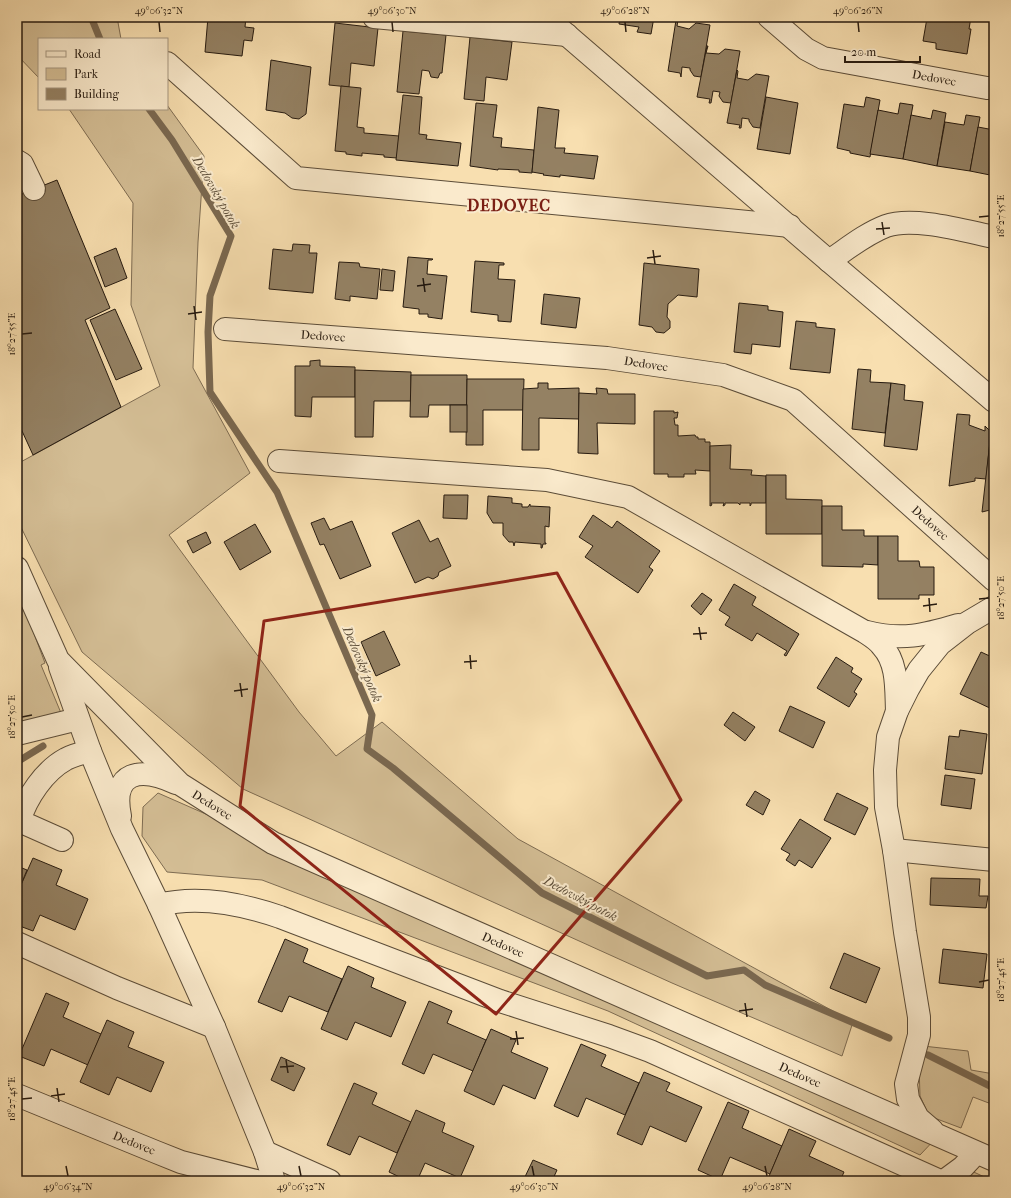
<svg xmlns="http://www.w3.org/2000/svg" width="1011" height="1198" font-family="'IM FELL French Canon',serif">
<rect width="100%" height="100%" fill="#f8dfb0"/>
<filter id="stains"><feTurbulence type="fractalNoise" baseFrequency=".005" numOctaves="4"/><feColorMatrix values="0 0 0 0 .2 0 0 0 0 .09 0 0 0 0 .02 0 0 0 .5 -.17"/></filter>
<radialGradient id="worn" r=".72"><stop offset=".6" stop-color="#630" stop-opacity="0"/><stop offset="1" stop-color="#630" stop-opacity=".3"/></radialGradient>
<g fill="#d4be95" stroke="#7e6c52">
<polygon points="17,17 117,17 121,39 39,39 39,78 17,55"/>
<polygon points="167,105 204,156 198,242 193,368 250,473 169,535 299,712 336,756 382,722 518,839 853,1022 842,1056 672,983 243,789 82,652 17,519 17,464 160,386 131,305 133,203 69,109 167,109"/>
<polygon points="24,607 45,663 41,665 61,713 17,725 17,609"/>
<polygon points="158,793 938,1136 920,1155 608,1011 262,880 167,872 142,836 143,807"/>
<polygon points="923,1046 968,1051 971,1070 994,1074 994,1105 973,1097 961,1128 929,1116 920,1096 919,1066"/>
<polygon points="963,1167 993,1181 946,1181"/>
</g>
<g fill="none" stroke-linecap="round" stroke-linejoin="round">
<g stroke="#7a6850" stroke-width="7">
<polyline points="91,17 100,39"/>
<polyline points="149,109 172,140 231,236 210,296 208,332 210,392 277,492 372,715 367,749 393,768 542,893 707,976 744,970 765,985 889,1038"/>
<polyline points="17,762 43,746"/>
<polyline points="928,1055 994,1088"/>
</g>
</g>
<g fill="#948163" stroke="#271b10">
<polygon points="208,17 246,17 245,27 254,28 252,41 244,40 242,56 205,52"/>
<polygon points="620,17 654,17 651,34 637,32 639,27 619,24"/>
<polygon points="926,17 971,17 969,29 971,29 967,54 936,49 936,43 923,41 927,18"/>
<polygon points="676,20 678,20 677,26 689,29 696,23 710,25 701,77 694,76 690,70 690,68 682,67 681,77 680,73 668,71"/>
<polygon points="335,23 378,28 374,66 351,63 349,87 329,85"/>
<polygon points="403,31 446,35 442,73 440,73 438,78 431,77 429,71 422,70 419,94 397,92"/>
<polygon points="470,37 512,42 507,80 486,77 484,101 464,99"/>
<polygon points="707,46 708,46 706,53 719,54 725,49 740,51 731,103 723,102 719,96 720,92 713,91 711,103 709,103 710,99 697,97"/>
<polygon points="271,60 311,67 306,114 299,119 292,118 285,113 266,110"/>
<polygon points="737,70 738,71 737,78 748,80 756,74 769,76 760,128 753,127 749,121 749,119 742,118 741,128 739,128 740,125 727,123"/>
<polygon points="341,86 361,88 357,127 364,128 364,133 399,136 397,158 384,157 384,155 362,153 362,156 346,154 346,152 335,151"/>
<polygon points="403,95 422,97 419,134 427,135 426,139 461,143 458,166 396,160"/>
<polygon points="766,97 798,103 790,154 757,149"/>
<polygon points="866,97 880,100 870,157 850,153 850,151 837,148 844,104 864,107"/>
<polygon points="476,103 497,105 493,137 502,138 501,147 534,150 532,173 519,172 519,170 498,169 498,170 470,166"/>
<polygon points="900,103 913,105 903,159 870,154 878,110 898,114"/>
<polygon points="538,107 559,110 555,148 565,148 564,153 598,156 594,179 560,175 560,177 543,175 544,174 532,172"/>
<polygon points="933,110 946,113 937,166 903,159 911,115 931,119"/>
<polygon points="966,115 980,117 970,171 937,166 945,122 964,125"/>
<polygon points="978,127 994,130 994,171 991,170 990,175 970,171"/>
<polygon points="57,180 110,308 85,320 121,407 33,455 17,420 17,196"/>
<polygon points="293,244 310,245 309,253 317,253 313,293 269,289 273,249 292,251"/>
<polygon points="116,248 127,278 105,287 94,257"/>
<polygon points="408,257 433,259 432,260 428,260 427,274 447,276 442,319 428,317 428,314 419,314 419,309 403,307"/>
<polygon points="475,261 504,263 504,265 499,265 498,279 515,280 511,322 498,321 498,315 471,312"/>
<polygon points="339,262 359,263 360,267 380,269 377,299 350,296 350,301 335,299"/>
<polygon points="644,263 699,269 697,297 678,295 668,304 667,317 670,321 670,328 664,333 656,332 652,327 639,325"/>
<polygon points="382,269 395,271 393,291 380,290"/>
<polygon points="544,294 580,298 576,328 541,324"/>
<polygon points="739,303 768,306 768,310 783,312 780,347 752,344 751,354 734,352"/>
<polygon points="115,309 142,369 116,380 90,320"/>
<polygon points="796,321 816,323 816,327 835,329 830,373 790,369"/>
<polygon points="320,360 320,366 355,367 355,397 312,397 311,417 295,416 295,366 310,366 310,361"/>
<polygon points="858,369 871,370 870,382 891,383 885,433 852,429"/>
<polygon points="355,370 411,372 411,401 374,401 373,437 355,437"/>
<polygon points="411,375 467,375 467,405 429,405 428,417 410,417"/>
<polygon points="467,379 524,379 523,410 483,410 483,445 466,445"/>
<polygon points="538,383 548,383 548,389 579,388 579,419 539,418 539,450 522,450 523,389 538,388"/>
<polygon points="891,383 905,385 904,400 923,402 917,450 884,446"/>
<polygon points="596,388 607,389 608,394 635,394 635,424 597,423 598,454 578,453 579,393 597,394"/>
<rect x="450" y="405" width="17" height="27"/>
<polygon points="654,411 674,411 674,413 678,412 677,418 674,418 675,425 678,425 678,436 695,435 696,437 698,437 698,439 705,439 705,442 710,442 710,471 695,470 696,474 684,474 684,477 668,477 668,474 654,474"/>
<polygon points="957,414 970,415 969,425 985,431 985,426 991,432 986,479 975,478 975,481 949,486"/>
<polygon points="991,432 992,432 992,439 994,440 994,509 982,512"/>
<polygon points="731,445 730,469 752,470 751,475 766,476 766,503 751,503 751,505 750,506 750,503 740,503 740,505 738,503 725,503 725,505 723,506 724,503 711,503 712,505 710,506 710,446"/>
<polygon points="766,475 786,475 786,499 822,500 822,534 766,534"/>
<polygon points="444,495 468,495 467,519 443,518"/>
<polygon points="488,496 512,498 512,503 522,504 522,507 528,507 530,504 530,506 550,507 549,527 545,526 545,543 546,543 546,544 543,544 542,548 541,548 541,544 515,542 514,546 513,542 509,542 503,535 503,523 493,523 487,513"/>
<polygon points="822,506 842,506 842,530 864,530 864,536 878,536 878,565 863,564 863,567 822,566"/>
<polygon points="593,515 612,528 617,521 660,551 649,567 653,570 638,593 585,557 593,546 579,537"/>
<polygon points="324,518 330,530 352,521 371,566 340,579 324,544 320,545 311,523"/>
<polygon points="419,520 430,542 438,538 451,566 439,572 438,576 433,579 428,577 415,583 392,533"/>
<polygon points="255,524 271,552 240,570 224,542"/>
<polygon points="206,532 211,543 193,553 187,541"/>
<polygon points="878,536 898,536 898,561 919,561 920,567 934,567 934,595 919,595 919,599 878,599"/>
<polygon points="734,584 756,597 752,605 799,634 786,656 784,655 787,651 757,633 752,641 725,625 730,617 719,610"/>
<polygon points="702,593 712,600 701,615 691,606"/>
<polygon points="384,631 400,665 376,676 361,642"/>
<polygon points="981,652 994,658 994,710 960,694"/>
<polygon points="836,657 853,668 851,672 862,679 854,692 857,694 849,707 817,688"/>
<polygon points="790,706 825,722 813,748 779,731"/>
<polygon points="733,712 755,727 745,741 724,725"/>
<polygon points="960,730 987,734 982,774 945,769 949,736 959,737"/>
<polygon points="945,775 975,779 971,809 941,805"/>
<polygon points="755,791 770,800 763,815 746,805"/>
<polygon points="837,793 868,808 855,835 824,820"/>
<polygon points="800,819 831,838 812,868 799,860 795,866 786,860 790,854 781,849"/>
<polygon points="33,858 62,870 56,885 88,899 75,930 40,915 33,931 17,925 17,894"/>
<polygon points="17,866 27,870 17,894"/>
<polygon points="931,878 980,879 979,896 988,896 986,908 930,905"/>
<polygon points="285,939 308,949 303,962 342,979 328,1012 289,996 282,1012 258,1002"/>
<polygon points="943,949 987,954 983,988 939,983"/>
<polygon points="844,953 880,968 866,1003 830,988"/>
<polygon points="348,966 374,978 371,987 406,1002 391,1037 355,1022 347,1040 321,1029"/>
<polygon points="46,993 69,1003 63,1017 101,1034 88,1065 51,1049 44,1066 19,1056"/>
<polygon points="429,1001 452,1011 447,1023 486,1040 473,1071 433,1054 424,1074 402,1064"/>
<polygon points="107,1020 134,1032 128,1047 164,1062 151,1092 117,1077 109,1095 80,1082"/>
<polygon points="491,1029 516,1040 511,1052 548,1068 535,1099 503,1085 494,1105 464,1091"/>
<polygon points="581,1044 606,1055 601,1066 639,1083 625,1115 586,1098 578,1117 554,1106"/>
<polygon points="281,1057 305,1068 294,1091 271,1080"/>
<polygon points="644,1072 670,1083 666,1091 702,1107 686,1142 650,1126 642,1145 617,1134"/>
<polygon points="354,1083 377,1093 372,1104 411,1122 397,1153 359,1136 350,1155 327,1145"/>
<polygon points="728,1102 749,1111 742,1128 782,1146 770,1174 730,1157 720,1180 698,1170"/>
<polygon points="416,1110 445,1123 442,1132 474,1146 460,1178 425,1163 417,1181 408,1181 389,1172"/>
<polygon points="789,1129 816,1141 809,1156 844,1172 840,1181 767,1181"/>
<polygon points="533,1160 557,1170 552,1181 523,1181"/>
<polygon points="39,1177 48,1181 37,1181"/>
</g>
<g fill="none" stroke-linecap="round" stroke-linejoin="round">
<g stroke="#5b4c38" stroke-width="24">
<g id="minor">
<polyline points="374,17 567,35"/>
<polyline points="546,17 829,261 994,401"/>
<polyline points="769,17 806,49 823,58 987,88 994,88"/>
<polyline points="167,63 296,178 790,226"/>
<polyline points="17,161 22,164 34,189"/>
<path d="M829,261C847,249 865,234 886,226C913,216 965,231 994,237"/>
<polyline points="225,329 607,358 723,375 793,400 994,580"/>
<path d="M279,461L547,480L628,497L865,632C871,636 878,640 882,646C898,663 896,689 897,711"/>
<polyline points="17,568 58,660 180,784 273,843 994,1160"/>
<path d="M867,632C902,641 924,635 958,625"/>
<polyline points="60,667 90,751 122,829 159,905 214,1027 265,1152 274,1181"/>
<polyline points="17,734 78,719"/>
<path d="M120,816C111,770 141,767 176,783"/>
<polyline points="17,820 62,840"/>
<path d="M19,821C27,797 44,771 66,759C74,755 82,753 90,751"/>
<polyline points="894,850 994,860"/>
<path d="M159,905C199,895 242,904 280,917L500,1001L609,1036L650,1051L940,1181"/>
<polyline points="17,943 117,988 214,1027"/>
<polyline points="17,1095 156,1152 181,1162 256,1181"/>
<polyline points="932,1130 918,1118 908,1099 906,1084 919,1035 919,1017 905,932 894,850 886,807 885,770 888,737 897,711 908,689 919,670 940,644 967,623 994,607"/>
<polyline points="265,1152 330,1181"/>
<polyline points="944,1181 963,1167 976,1153"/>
</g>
</g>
<use href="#minor" stroke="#faeacc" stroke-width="22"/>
</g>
<path fill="none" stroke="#8f2418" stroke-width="3" stroke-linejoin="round" d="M557,573L681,800L496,1014L240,806L264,621Z"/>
<path fill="none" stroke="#271b10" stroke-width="1.5" d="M159,22L160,32M392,22L393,32M625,22L626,32M858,22L859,32M979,217L989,216M882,222L884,235M876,229L890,228M653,250L655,264M647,258L661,256M423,278L425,292M417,286L431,284M194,306L196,320M188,314L202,312M22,334L32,333M929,598L930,612M979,599L989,598M923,606L937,604M699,627L701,640M693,634L707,633M470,655L471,669M464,662L477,661M240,683L242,697M234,691L248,689M22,717L32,715M979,982L989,980M745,1003L747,1017M739,1011L753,1009M516,1031L518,1045M510,1039L524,1038M286,1060L288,1073M280,1067L294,1066M57,1088L59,1102M51,1096L65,1094M22,1099L32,1098M66,1166L68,1176M299,1166L301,1176M532,1166L534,1176M765,1166L767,1176"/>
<g text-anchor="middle" stroke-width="4" stroke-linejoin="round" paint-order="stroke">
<g font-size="12" fill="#271b10" stroke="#faeacc">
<text transform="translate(934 78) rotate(10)" y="4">Dedovec</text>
<text transform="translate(323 336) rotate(4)" y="4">Dedovec</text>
<text transform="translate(646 364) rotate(9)" y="4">Dedovec</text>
<text transform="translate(930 523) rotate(42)" y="4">Dedovec</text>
<text transform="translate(212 805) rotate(32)" y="4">Dedovec</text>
<text transform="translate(503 945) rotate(24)" y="4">Dedovec</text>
<text transform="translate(800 1075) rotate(24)" y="4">Dedovec</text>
<text transform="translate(134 1143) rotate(22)" y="4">Dedovec</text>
</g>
<g font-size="13" font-style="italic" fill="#5e4f3a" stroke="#faeacc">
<text transform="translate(217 192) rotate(60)" y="5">Dedovský potok</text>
<text transform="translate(363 664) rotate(67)" y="5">Dedovský potok</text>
<text transform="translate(581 898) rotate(28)" y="5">Dedovský potok</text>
</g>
<g font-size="16" font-weight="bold" letter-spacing="1" fill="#7a1f14" stroke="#faeacc">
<text x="509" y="211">DEDOVEC</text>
</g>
</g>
<rect width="1011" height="1198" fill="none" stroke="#f8dfb0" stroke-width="44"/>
<rect x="38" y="38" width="130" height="72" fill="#faeacc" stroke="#a69781"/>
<rect x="46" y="51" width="20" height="6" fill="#faeacc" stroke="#a69781"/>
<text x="74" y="58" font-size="12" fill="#271b10">Road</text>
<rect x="46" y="68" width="20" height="12" fill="#d4be95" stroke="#a69781"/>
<text x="74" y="78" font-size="12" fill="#271b10">Park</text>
<rect x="46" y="88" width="20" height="12" fill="#948163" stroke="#a69781"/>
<text x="74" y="98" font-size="12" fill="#271b10">Building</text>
<path d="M845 56v6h75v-6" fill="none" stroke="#271b10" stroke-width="2"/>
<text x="851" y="56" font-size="12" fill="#271b10" stroke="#faeacc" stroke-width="3" paint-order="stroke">20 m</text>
<rect x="22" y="22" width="967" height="1154" fill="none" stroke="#271b10" stroke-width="1.5"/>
<g font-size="10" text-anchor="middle" fill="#271b10">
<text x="159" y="14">49°06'32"N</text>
<text x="392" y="14">49°06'30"N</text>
<text x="625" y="14">49°06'28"N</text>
<text x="858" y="14">49°06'26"N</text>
<text transform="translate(1000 216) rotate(-90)" y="4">18°27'55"E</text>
<text transform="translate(11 334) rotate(-90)" y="4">18°27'55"E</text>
<text transform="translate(1000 598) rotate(-90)" y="4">18°27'50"E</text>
<text transform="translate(11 717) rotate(-90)" y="4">18°27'50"E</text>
<text transform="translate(1000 980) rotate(-90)" y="4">18°27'45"E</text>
<text transform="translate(11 1099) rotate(-90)" y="4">18°27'45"E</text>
<text x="68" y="1190">49°06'34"N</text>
<text x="301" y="1190">49°06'32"N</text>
<text x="534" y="1190">49°06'30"N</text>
<text x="767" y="1190">49°06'28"N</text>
</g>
<rect width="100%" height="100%" filter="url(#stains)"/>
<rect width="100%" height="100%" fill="url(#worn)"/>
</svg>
